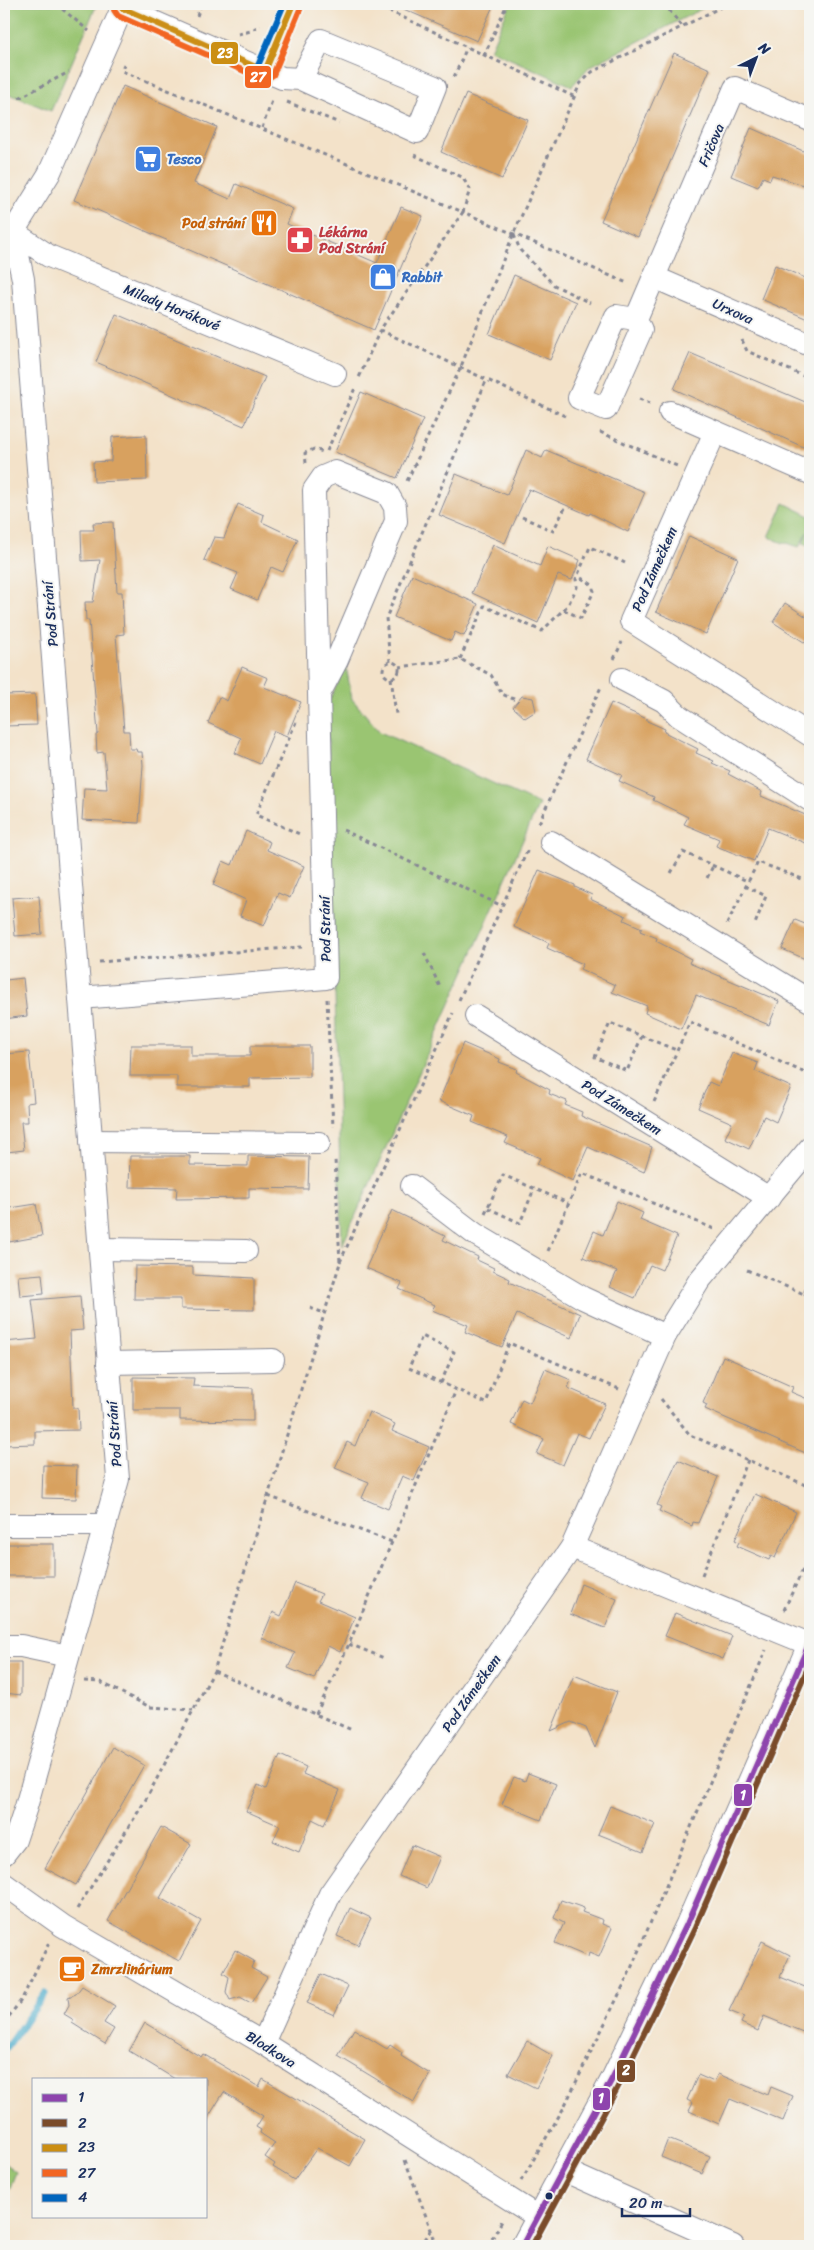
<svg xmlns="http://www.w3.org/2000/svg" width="814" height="2250" font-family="Sriracha,sans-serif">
<rect width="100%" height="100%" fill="#f6f6f2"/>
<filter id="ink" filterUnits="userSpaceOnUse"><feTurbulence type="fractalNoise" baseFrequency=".02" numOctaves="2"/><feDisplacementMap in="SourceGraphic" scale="10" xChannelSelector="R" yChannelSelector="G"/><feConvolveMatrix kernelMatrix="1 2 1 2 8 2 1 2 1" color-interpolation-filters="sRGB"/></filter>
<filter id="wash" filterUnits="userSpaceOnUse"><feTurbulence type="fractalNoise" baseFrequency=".0096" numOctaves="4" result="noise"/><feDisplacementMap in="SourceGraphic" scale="20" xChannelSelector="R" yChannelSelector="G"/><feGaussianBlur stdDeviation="1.12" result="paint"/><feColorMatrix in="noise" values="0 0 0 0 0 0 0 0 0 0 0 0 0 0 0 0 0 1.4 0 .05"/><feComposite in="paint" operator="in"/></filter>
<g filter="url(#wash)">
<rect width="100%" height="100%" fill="#f3e2c9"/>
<g fill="#9ac572" stroke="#5a7a68">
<polygon points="4,4 97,4 51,111 4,92"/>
<polygon points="510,4 711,4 589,67 572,86 490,50"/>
<polygon points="784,503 810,516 810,546 803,543 807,532 799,547 784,542 783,543 769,537"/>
<polygon points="346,666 352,699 380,732 539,804 342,1246 327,705"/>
<polygon points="4,2163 16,2172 4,2203"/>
</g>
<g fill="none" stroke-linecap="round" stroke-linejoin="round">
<polyline stroke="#4caccb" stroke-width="7" points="4,2051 45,1994"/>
</g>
<g id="blocks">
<g fill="#d8a15f">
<polygon points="392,4 494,4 477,41"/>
<polygon points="674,53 710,69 638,237 601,221"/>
<polygon points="123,86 217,127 194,183 230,199 236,184 293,209 287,224 377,263 401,207 423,216 374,330 74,200"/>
<polygon points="466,94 528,120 502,179 441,152"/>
<polygon points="751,128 810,154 810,187 772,175 770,180 763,177 758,187 731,176"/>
<polygon points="775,265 810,280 810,320 761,299"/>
<polygon points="514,275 576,302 550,360 489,334"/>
<polygon points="116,314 265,377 244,426 96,362"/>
<polygon points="690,353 810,404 810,450 674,389"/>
<polygon points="361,392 423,419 397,478 335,452"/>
<polygon points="146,435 147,480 94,482 93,462 111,461 112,437"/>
<polygon points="526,450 542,458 546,450 645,492 628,532 590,513 589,515 529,489 505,543 439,515 456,474 507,495"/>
<polygon points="238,504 264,515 262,522 298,539 283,572 271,567 257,600 231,589 238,573 204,560 214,537 224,538"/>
<polygon points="113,522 117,592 122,592 124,634 116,635 124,731 129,731 130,749 136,749 137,752 142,752 143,765 139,823 82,820 84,788 107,789 104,752 97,753 96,735 98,734 89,620 86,620 85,602 93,602 100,560 82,561 81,530 94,530 93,523"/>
<polygon points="689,536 738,558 706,634 656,612"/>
<polygon points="493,545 540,566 548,546 580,560 572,580 558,575 538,623 472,593"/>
<polygon points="412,575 478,604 464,636 455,632 451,641 394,617"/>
<polygon points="785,603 810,619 810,646 773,622"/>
<polygon points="242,667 268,678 264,687 301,702 287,736 274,731 260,764 235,753 241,738 208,723 219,697 227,701"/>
<polygon points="35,694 37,725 4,726 4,695"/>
<polygon points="522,696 533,698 536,711 525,718 513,707"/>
<polygon points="611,703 647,719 647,721 665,729 664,732 698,749 696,753 714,761 712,763 730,771 728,774 762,792 761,796 810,817 810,845 768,828 754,861 716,846 719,839 684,824 688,817 653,800 654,797 619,781 622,775 586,759"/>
<polygon points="246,831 270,842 267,850 304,866 290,898 278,893 264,926 240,916 246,900 213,885 223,861 232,865"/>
<polygon points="539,870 575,885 575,887 592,895 590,899 626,916 624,920 642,928 640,931 657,938 656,941 691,959 689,963 779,1001 769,1025 696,995 681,1029 645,1013 647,1006 612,992 615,985 580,969 583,964 547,948 549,943 514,927"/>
<polygon points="39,896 42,934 15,936 12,898"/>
<polygon points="795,920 810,926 810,961 782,949"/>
<polygon points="23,978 27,1016 4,1019 4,987 6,987 6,980"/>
<polygon points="463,1043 500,1059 499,1062 517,1069 516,1072 550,1090 549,1094 567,1101 565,1105 582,1112 581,1116 652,1147 644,1172 588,1147 573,1181 537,1164 540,1158 505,1143 508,1137 472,1122 474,1116 439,1101"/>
<polygon points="131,1045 191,1045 191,1056 250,1056 250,1046 310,1046 310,1077 250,1078 250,1087 177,1087 177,1076 130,1076"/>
<polygon points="29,1052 34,1102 27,1103 28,1122 21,1122 24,1150 7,1152 4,1115 4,1054"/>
<polygon points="732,1053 758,1063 755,1071 791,1087 776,1122 764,1116 749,1149 725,1138 732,1123 698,1108 709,1082 718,1086"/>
<polygon points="130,1156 190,1156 190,1165 248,1166 248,1156 309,1157 308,1189 249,1188 249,1198 176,1199 177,1188 129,1187"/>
<polygon points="617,1201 643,1213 640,1220 677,1236 662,1270 650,1265 635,1298 610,1287 617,1271 583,1257 594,1231 603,1235"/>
<polygon points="36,1204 42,1236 9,1242 4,1209"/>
<polygon points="392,1210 445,1236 443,1240 478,1257 477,1260 494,1268 493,1271 510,1279 509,1282 580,1314 571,1338 517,1314 502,1347 465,1332 468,1325 432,1310 435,1305 399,1289 402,1283 366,1268"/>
<polygon points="135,1266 193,1267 193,1275 254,1278 254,1310 181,1309 181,1299 134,1299"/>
<polygon points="42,1274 44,1294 20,1296 18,1276"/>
<polygon points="80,1296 83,1330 70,1331 73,1408 78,1408 79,1430 35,1431 35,1444 4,1445 4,1342 37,1339 32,1300"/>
<polygon points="723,1356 793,1387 791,1392 810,1400 810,1455 705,1409 707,1405 703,1403"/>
<polygon points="545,1369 571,1380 568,1388 605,1404 589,1438 577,1433 563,1465 537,1454 544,1439 511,1424 522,1399 530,1403"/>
<polygon points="133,1377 194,1378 193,1386 253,1388 253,1421 180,1420 180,1410 133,1410"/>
<polygon points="369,1412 395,1424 392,1431 429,1447 414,1481 402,1476 388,1509 362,1498 369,1482 335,1468 347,1442 355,1446"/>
<polygon points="678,1460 718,1477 698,1523 693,1522 692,1526 659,1511 661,1507 657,1505"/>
<polygon points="43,1465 77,1466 76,1499 42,1498"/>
<polygon points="755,1494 796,1512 775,1558 771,1556 769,1560 737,1546 739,1542 735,1540"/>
<rect x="4" y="1544" width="50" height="32"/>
<polygon points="295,1583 322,1594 318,1601 355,1617 340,1652 328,1646 314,1679 288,1668 295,1653 262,1638 273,1612 281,1616"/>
<polygon points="581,1584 617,1599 605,1628 570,1614"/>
<polygon points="675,1613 732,1636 723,1659 665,1636"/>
<polygon points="4,1662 21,1662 21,1695 4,1693"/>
<polygon points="574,1675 617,1692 595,1748 586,1728 571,1722 551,1731"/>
<polygon points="113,1747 144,1765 76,1885 45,1868"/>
<polygon points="280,1755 306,1767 303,1774 340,1790 324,1825 312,1819 299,1852 273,1841 280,1826 246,1811 258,1785 266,1789"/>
<polygon points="528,1773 556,1784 541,1820 502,1804 514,1777 525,1781"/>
<polygon points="610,1806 655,1824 643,1852 598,1834"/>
<polygon points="161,1827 191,1844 160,1898 201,1921 179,1961 108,1921"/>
<polygon points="412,1845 440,1857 427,1888 399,1876"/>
<polygon points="561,1900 584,1908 582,1912 603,1920 602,1924 612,1928 599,1957 589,1953 588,1957 555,1943 564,1923 554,1918"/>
<polygon points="350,1908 371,1918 358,1945 337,1936"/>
<polygon points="762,1941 790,1955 780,1977 810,1989 810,2035 764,2016 758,2031 741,2023 744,2017 729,2011"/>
<polygon points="235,1950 254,1961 251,1968 267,1977 251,2003 240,1997 230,2000 226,1992 229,1977 223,1973"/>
<polygon points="321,1974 348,1986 334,2015 307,2003"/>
<polygon points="82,1986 115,2006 104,2023 114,2029 105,2044 72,2023 74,2020 64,2014 69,2005 68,1997 76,1994"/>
<polygon points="145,2023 201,2057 203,2054 259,2087 263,2079 365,2139 350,2166 317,2148 294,2180 273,2167 275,2164 265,2157 275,2143 260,2133 261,2130 256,2127 263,2116 224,2092 206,2121 206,2079 175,2079 129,2051"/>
<polygon points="354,2029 387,2049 390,2045 402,2053 401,2056 430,2074 414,2102 338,2056"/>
<polygon points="527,2041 553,2056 536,2088 508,2074"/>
<polygon points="718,2074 768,2095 771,2087 793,2096 783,2121 730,2099 719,2124 689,2111 693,2103 687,2100 698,2075 714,2082"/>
<polygon points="668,2139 710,2156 702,2174 661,2157"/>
</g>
</g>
</g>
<g filter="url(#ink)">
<use href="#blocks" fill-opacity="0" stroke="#878894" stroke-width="1"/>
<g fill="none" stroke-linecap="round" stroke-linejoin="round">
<g stroke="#878894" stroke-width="24">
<g id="minor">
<polyline points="122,8 282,78 301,79 417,132 435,87 321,40 301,79"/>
<polyline points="265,71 293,4"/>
<polyline points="13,232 49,256 335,374"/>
<polyline points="4,240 13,232 49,174 124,4"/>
<polyline points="656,278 810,345"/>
<polyline points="636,319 616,316 579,398 606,409 641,330 636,319 735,88 810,120"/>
<polyline points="670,412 810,473"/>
<polyline points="715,432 631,621 810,735"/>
<polyline points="622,679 664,701 679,716 810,800"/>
<polyline points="551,842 810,1001"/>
<polyline points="80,998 326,978 314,490 323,477 335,472 387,493 395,507 396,521 337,660 320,692"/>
<polyline points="476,1016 769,1198"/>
<polyline points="91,1141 319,1143"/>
<polyline points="412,1186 475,1234 583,1298 665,1336"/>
<polyline points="100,1249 246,1251"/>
<polyline points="108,1363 273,1360"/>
<polyline points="4,1525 105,1525"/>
<polyline points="572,1547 809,1644"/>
<polyline points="4,1646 21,1646 68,1656"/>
<polyline points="4,1854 15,1840 26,1807 118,1479 23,279 13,232"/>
<polyline points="4,1884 63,1926 263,2043 538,2217"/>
<polyline points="263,2043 330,1894 572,1547 665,1336 699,1281 810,1148"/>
<polyline points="563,2170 733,2246"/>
<polyline points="522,2246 612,2079 687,1924 810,1642"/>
</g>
</g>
<g stroke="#878894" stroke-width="3" stroke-dasharray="4 4" stroke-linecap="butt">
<polyline points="56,4 89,31"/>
<polyline points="374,4 575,97"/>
<polyline points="664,4 682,26"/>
<polyline points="197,16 201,4"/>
<polyline points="238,34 251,31 260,25"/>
<polyline points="484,56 507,4"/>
<polyline points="124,64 122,71 463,212 380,330 358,380"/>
<polyline points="454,77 467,47"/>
<polyline points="19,98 69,72"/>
<polyline points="287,102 339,123"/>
<polyline points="262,128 273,98"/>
<polyline points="414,155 462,177 470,189 463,212 627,283"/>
<polyline points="514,235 520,250 554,285 590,303"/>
<polyline points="380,330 565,416"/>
<polyline points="742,340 747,351 810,379"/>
<polyline points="639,399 650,403"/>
<polyline points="600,432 677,466"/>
<polyline points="327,451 355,388"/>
<polyline points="306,463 305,453 314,449 323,452"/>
<polyline points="407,481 460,369 513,235 580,84 592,72 727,4"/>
<polyline points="522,517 553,531 565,508"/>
<polyline points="564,610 581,618 594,591 591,584 578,576"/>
<polyline points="460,659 484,606 542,631 568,605 577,587 576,579 590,547 625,563"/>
<polyline points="614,659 622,642"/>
<circle cx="391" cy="670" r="8"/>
<polyline points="390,662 386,618 486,381"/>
<polyline points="399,667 460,659 491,675 502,694 518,701"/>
<polyline points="391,678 396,714"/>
<polyline points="296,722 256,815 302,835"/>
<polyline points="539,823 601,687"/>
<polyline points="343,830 502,906"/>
<polyline points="671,873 683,852 747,881"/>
<polyline points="707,878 713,866"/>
<polyline points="745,886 766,896 755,924"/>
<polyline points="727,924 758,862 810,882"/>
<polyline points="424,953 441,989"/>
<polyline points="99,962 302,947"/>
<polyline points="327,999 333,1127"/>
<polyline points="459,1000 529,847"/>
<polyline points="642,1036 627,1071 595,1057 610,1023 676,1050"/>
<polyline points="654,1102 690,1022 810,1075"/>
<polyline points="488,1208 520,1223 534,1189"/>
<polyline points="485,1213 503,1175 568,1203"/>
<polyline points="548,1251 582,1173 714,1229"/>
<polyline points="340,1262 453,1013"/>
<polyline points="747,1270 804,1294 810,1280"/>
<polyline points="804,1294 810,1297"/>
<polyline points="310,1308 324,1313"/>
<polyline points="441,1383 454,1352 422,1336 409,1368 486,1403 509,1343 619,1389"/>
<polyline points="661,1399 690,1435 810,1487"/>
<polyline points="268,1496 392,1542"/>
<polyline points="702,1575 748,1460"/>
<polyline points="784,1610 810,1554"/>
<polyline points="349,1644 384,1658"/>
<polyline points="214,1671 352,1730"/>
<polyline points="84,1681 100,1682 150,1707 193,1710"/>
<polyline points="316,1714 349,1644 456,1390"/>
<polyline points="77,1909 145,1801 214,1671 340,1263 335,1159"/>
<polyline points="4,2023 22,1999 49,1943"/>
<polyline points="405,2160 437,2246"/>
<polyline points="521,2181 563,2109 627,1978 766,1650"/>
<polyline points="420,2246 431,2231"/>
<polyline points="488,2246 502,2221"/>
</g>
<use href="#minor" stroke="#fff" stroke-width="22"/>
<g stroke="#f6f6f2" stroke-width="10">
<polyline id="bus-1" points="522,2246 612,2079 687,1924 810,1642"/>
</g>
<g stroke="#f6f6f2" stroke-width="10">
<polyline id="bus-2" points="532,2246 620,2083 695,1928 810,1663"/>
</g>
<g stroke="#f6f6f2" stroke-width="10">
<polyline id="bus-3" points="124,4 122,8 265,71 293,4"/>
</g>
<g stroke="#f6f6f2" stroke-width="10">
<polyline id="bus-4" points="114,4 114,10 118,16 265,80 273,75 301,7"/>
</g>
<g stroke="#f6f6f2" stroke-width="10">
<polyline id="bus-5" points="257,68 284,4"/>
</g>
<use href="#bus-1" stroke="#8e44ad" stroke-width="6"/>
<use href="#bus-2" stroke="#7a4b2a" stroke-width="6"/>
<use href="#bus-3" stroke="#cb8e13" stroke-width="6"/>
<use href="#bus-4" stroke="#f26522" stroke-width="6"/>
<use href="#bus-5" stroke="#0065bd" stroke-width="6"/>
</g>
</g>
<defs>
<g id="supermarket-square" transform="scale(1.4375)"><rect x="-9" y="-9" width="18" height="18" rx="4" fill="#3f7fe0" stroke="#f6f6f2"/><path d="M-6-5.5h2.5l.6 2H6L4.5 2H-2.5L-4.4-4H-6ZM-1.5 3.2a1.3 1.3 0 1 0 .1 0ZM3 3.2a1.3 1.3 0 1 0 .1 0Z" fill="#fff"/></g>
<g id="restaurant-square" transform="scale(1.4375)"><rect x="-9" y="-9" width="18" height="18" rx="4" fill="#e8710a" stroke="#f6f6f2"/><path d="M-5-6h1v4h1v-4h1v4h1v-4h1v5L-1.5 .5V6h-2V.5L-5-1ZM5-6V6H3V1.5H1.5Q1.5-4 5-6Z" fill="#fff"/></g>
<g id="pharmacy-square" transform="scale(1.4375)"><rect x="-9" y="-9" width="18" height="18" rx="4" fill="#e0444e" stroke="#f6f6f2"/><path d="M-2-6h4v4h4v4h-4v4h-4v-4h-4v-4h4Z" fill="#fff"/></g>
<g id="shop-square" transform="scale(1.4375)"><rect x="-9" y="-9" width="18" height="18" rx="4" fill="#3f7fe0" stroke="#f6f6f2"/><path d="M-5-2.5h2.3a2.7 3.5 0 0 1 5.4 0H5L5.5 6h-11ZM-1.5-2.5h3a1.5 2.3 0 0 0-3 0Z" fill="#fff"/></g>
<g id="cafe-square" transform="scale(1.4375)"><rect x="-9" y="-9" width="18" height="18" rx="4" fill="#e8710a" stroke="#f6f6f2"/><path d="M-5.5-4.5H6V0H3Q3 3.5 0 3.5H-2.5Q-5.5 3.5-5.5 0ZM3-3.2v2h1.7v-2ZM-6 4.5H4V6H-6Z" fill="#fff"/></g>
</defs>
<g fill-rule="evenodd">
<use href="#supermarket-square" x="148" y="159"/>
<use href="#restaurant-square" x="264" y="223"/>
<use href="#pharmacy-square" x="300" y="240"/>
<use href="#shop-square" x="383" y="277"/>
<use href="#cafe-square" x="72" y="1969"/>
</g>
<circle fill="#1b2f5e" stroke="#f6f6f2" stroke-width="2" cx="549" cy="2196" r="4.5"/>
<g text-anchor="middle" stroke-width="4" stroke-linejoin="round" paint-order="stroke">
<g font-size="14" fill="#1b2f5e" stroke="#f6f6f2">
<text transform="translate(711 145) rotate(-67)" y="5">Fričova</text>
<text transform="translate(172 307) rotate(22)" y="5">Milady Horákové</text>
<text transform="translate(733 311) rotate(24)" y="5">Urxova</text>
<text transform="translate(654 569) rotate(-66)" y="5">Pod Zámečkem</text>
<text transform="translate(50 614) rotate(-95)" y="5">Pod Strání</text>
<text transform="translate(325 929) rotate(-91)" y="5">Pod Strání</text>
<text transform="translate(622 1107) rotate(32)" y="5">Pod Zámečkem</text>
<text transform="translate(114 1434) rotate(-94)" y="5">Pod Strání</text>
<text transform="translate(471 1693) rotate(-55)" y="5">Pod Zámečkem</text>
<text transform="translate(271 2049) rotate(32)" y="5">Blodkova</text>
</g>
<g font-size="14" font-weight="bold" fill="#366cbe" stroke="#f6f6f2" text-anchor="start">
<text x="167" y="164">Tesco</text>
<text x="402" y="282">Rabbit</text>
</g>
<g font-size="14" font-weight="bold" fill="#c56008" stroke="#f6f6f2" text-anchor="end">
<text x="245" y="228">Pod strání</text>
<text x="91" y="1974" text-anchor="start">Zmrzlinárium</text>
</g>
<g font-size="14" font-weight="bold" fill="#be3a42" stroke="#f6f6f2" text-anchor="start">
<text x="319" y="237">Lékárna<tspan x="319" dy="16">Pod Strání</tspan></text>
</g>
</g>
<g stroke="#f6f6f2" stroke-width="2">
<rect x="210" y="41" width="29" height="24" rx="5" fill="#cb8e13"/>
<rect x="244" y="65" width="28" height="24" rx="5" fill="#f26522"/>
<rect x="733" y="1783" width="20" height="24" rx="5" fill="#8e44ad"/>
<rect x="616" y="2059" width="20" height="24" rx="5" fill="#7a4b2a"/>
<rect x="592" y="2087" width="19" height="24" rx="5" fill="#8e44ad"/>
</g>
<g font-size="14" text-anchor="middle" font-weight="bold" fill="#fff">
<text x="225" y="58">23</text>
<text x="258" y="82">27</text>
<text x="743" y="1800">1</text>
<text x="626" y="2075">2</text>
<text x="601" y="2103">1</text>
</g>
<rect width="814" height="2250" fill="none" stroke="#f6f6f2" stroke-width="20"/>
<rect x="32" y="2078" width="175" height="140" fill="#f6f6f2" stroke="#9ea6b7"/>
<rect x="42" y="2094" width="25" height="8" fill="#8e44ad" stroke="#9ea6b7"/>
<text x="78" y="2102" font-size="15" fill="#1b2f5e">1</text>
<rect x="42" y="2119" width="25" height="8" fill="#7a4b2a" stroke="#9ea6b7"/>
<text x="78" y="2128" font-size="15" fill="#1b2f5e">2</text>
<rect x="42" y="2144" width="25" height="8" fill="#cb8e13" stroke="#9ea6b7"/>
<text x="78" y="2152" font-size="15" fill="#1b2f5e">23</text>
<rect x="42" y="2169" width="25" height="8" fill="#f26522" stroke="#9ea6b7"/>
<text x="78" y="2178" font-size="15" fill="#1b2f5e">27</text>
<rect x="42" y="2194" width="25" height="8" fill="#0065bd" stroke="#9ea6b7"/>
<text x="78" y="2202" font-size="15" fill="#1b2f5e">4</text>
<g transform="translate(756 58) rotate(42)" stroke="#f6f6f2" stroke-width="4" paint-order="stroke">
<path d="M0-4L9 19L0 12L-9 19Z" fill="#1b2f5e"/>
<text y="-8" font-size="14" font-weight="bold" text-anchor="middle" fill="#1b2f5e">N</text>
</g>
<path d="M622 2208v8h68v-8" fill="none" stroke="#1b2f5e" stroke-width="2.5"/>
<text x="629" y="2208" font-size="15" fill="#1b2f5e" stroke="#f6f6f2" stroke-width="4" paint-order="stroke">20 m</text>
</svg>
